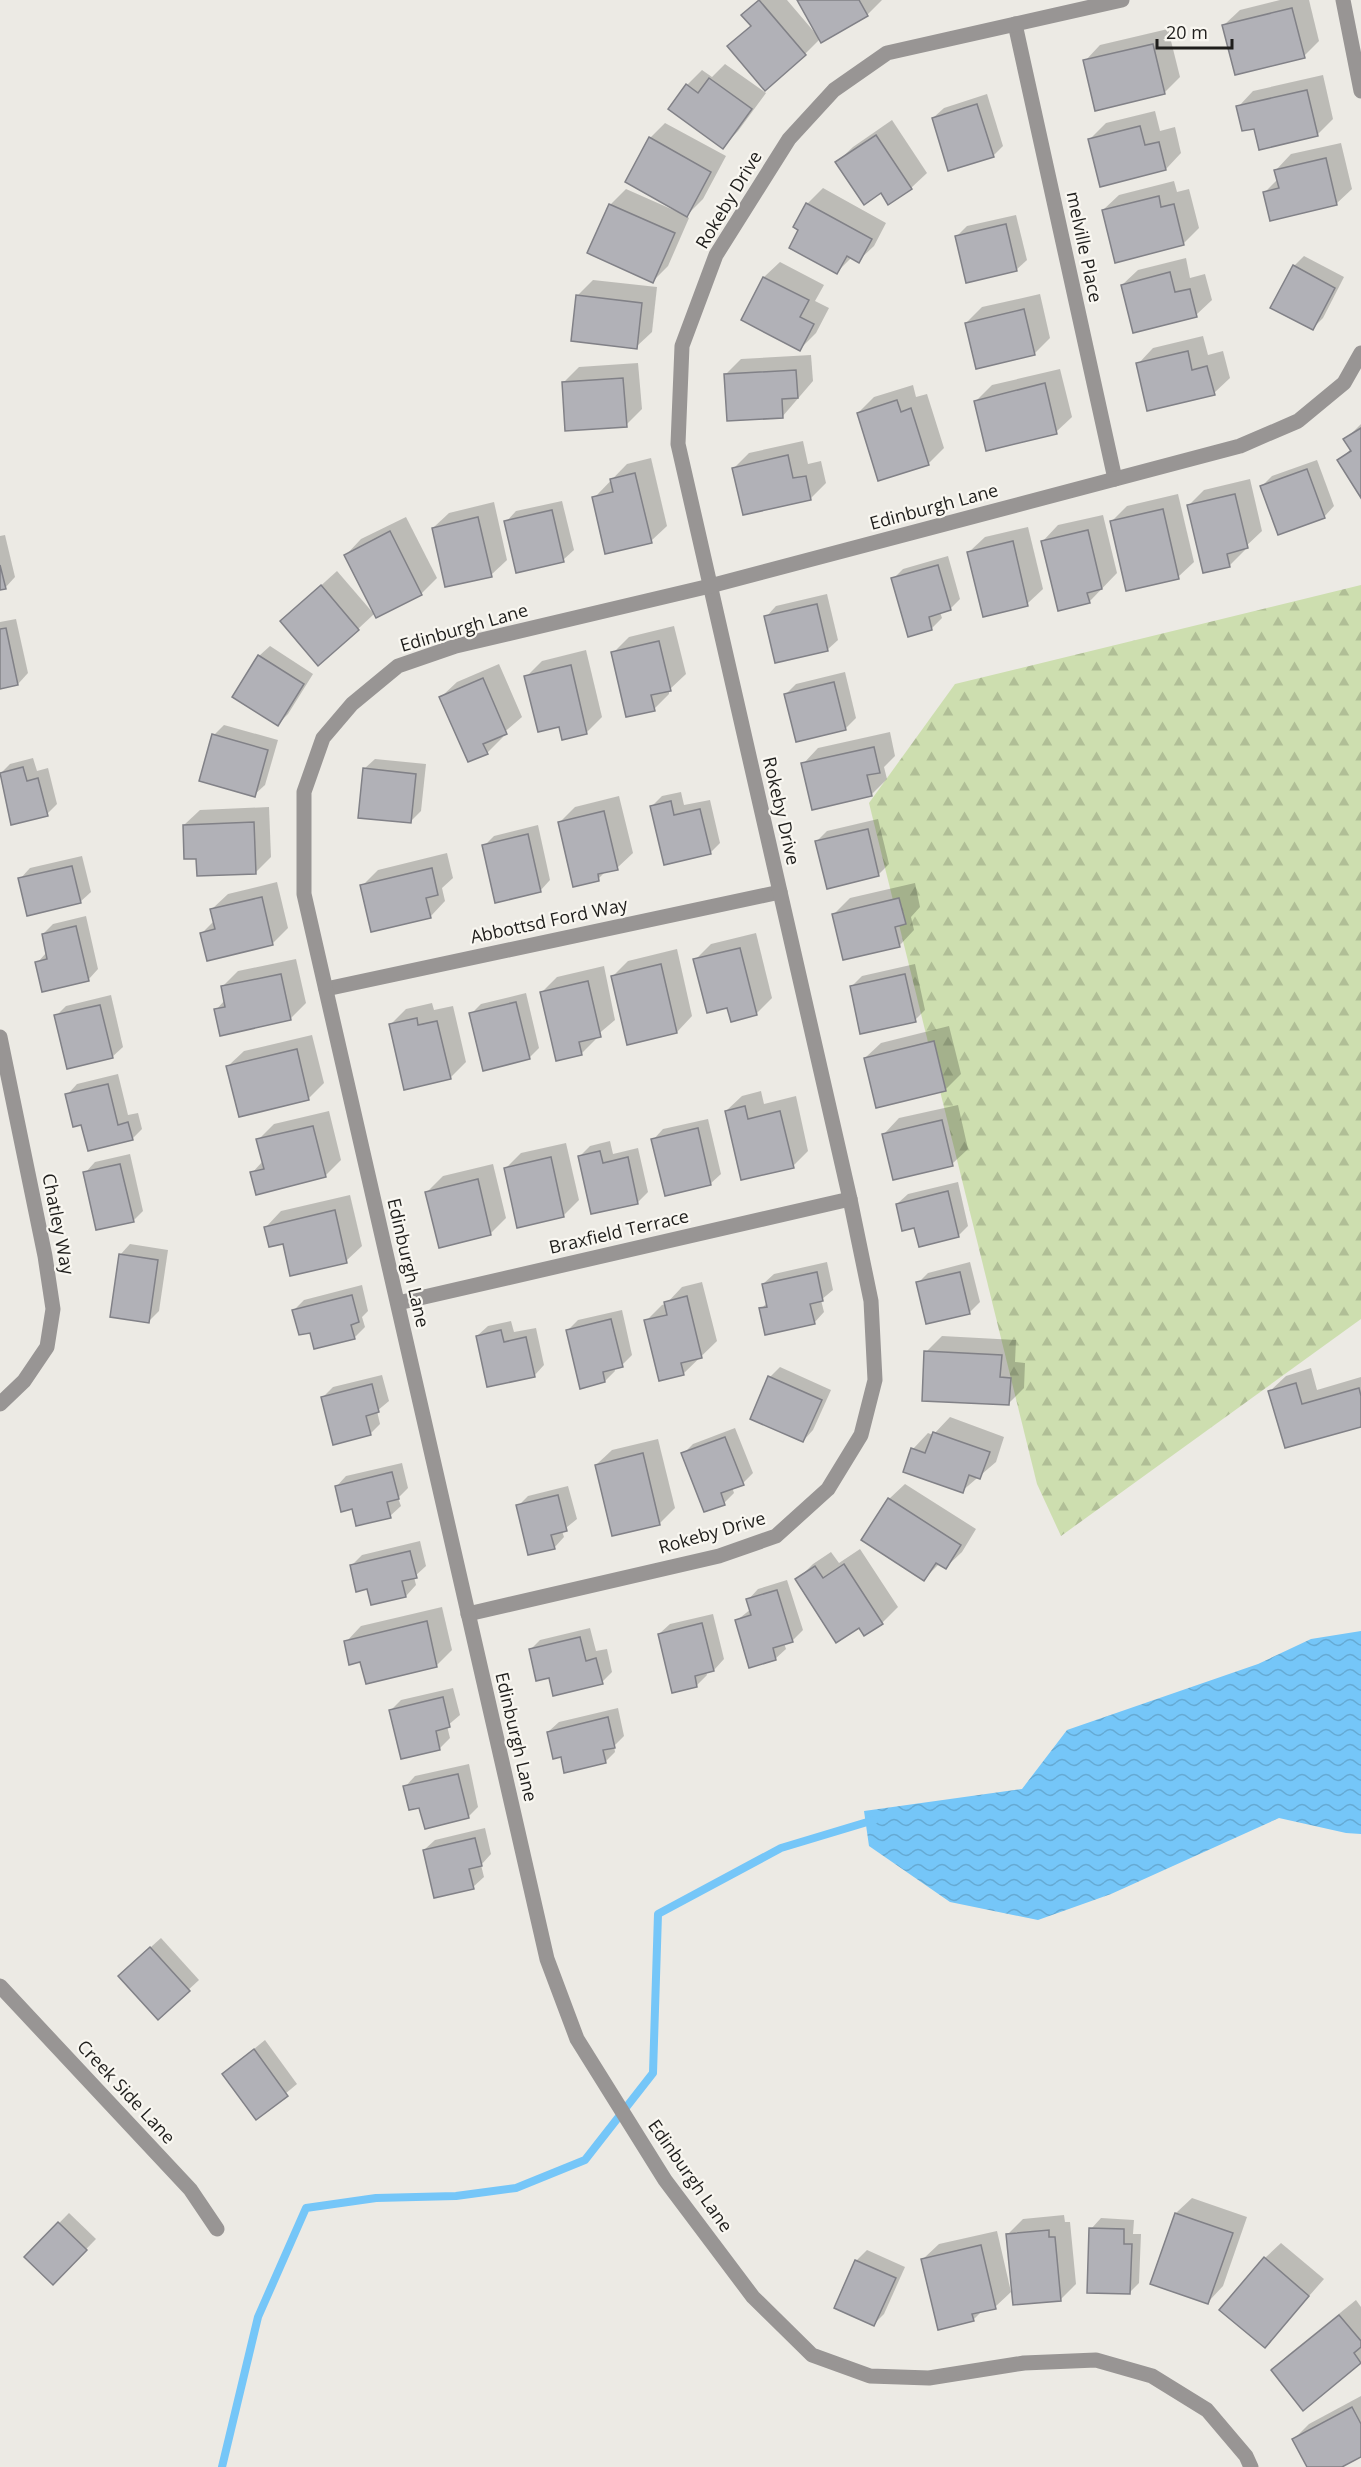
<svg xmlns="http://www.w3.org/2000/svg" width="1361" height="2467" font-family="'Open Sans',sans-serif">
<defs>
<pattern id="forest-firs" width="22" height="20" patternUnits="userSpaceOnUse" patternTransform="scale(1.5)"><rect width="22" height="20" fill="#cddeaf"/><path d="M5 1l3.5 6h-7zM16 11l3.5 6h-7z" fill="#b0be96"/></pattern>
<pattern id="water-waves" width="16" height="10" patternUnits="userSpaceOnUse" patternTransform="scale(1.5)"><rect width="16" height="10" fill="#75c6f8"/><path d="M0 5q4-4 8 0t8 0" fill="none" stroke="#65aad4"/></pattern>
</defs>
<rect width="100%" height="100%" fill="#eceae4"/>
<polygon fill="url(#forest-firs)" points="1361,585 1361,1319 1061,1536 1037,1484 869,803 955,684"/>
<polygon fill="url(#water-waves)" points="1361,1631 1361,1834 1346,1833 1279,1818 1111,1894 1038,1920 950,1902 869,1846 864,1811 1022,1789 1067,1730 1258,1664 1311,1639"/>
<g fill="#0003">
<polygon points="759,0 787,0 816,34 799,0 882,0 867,15 822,40 821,38 805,54 729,46 752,25 744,16"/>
<polygon points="1280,0 1309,0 1319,41 1304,56 1224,25 1240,10"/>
<polygon points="1168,29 1180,77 1164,93 1085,61 1100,45"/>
<polygon points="725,64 766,93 738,131 723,147 687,85 702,70 712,77"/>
<polygon points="1323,75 1333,119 1317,135 1255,127 1238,107 1253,91"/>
<polygon points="987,94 1003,146 993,156 933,118 944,108"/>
<polygon points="1155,111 1160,131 1175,127 1181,153 1166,169 1090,139 1106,123"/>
<polygon points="892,120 927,173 911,188 881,191 837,162 853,147"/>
<polygon points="665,123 726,156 703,199 686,216 689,218 668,266 653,281 610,205 626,189 678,212 679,210 650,138"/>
<polygon points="1341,143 1352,189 1336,204 1265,192 1278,179 1276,170 1291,154"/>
<polygon points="1174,181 1177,192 1189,189 1199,228 1183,244 1103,210 1119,195"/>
<polygon points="823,188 886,223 874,246 858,261 852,257 837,272 801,229 807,204"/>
<polygon points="1016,215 1027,260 1016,270 957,236 967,226"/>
<polygon points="1304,256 1344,277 1323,318 1313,328 1294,266"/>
<polygon points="1186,258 1190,278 1205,274 1212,300 1196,315 1122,285 1138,270"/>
<polygon points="780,262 824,285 815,301 829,308 816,333 800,349 743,319 764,277"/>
<polygon points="593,280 657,287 652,332 636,347 578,295"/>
<polygon points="1040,294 1050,338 1034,354 966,323 982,307"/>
<polygon points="1203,336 1208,355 1223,351 1230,378 1214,393 1138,364 1153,348"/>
<polygon points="811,355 813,381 782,417 726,374 741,359"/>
<polygon points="638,363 642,409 626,425 563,383 579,367"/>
<polygon points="1060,369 1072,417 1056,432 976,401 992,385"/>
<polygon points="913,385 916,397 927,394 944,448 928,464 858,413 874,397"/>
<polygon points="1361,424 1361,495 1339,460 1351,449 1345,440"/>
<polygon points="803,441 808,464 821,461 826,483 811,498 734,468 749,453"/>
<polygon points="651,458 667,526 651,541 594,498 627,464"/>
<polygon points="1317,460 1334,506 1324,517 1262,486 1272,476"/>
<polygon points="1250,479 1262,531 1244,548 1245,550 1229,566 1188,506 1204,490"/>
<polygon points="1178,494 1194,562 1178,577 1112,521 1127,506"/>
<polygon points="562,501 574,550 563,560 506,522 516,511"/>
<polygon points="494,502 507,560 491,575 433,528 449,513"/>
<polygon points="1103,515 1117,573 1089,602 1043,541 1058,525"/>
<polygon points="406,517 437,578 421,594 377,616 346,555 361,539"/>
<polygon points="1028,527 1043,589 1027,604 969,552 985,537"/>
<polygon points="5,535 15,577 5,588 0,589 0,536"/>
<polygon points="948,556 960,599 950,609 940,612 942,618 931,629 893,579 903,569"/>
<polygon points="337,571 374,614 358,629 282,621"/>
<polygon points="827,594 838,640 827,650 766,617 776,606"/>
<polygon points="16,619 28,673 18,684 0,687 0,622"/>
<polygon points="674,626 686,674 669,690 669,694 654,709 613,653 629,637"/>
<polygon points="270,646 313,674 288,714 278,724 259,656"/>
<polygon points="586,650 602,717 586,733 560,725 526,677 542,661"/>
<polygon points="499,664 522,717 501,735 503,737 487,753 441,697 457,682"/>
<polygon points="845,672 856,718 845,729 786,694 796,684"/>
<polygon points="224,725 278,740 265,785 254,795 214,735"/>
<polygon points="890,732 895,756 884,767 887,779 871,795 803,764 818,748"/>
<polygon points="33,758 37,771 48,768 57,804 47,814 12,823 0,774 10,764"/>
<polygon points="375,759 426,764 421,811 411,821 364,769"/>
<polygon points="681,792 684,805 710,800 720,843 710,853 652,806 662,796"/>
<polygon points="619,796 633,853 617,868 607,870 598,879 559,823 575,807"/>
<polygon points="269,807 271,857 255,873 198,857 184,825 200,810"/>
<polygon points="878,819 889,864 878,875 817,841 827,831"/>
<polygon points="538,825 550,880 540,891 484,846 494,836"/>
<polygon points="447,853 453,878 442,888 445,901 430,917 362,886 378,870"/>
<polygon points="82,856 91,892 80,902 20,879 30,868"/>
<polygon points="277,882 288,928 272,944 202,933 215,920 212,909 228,894"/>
<polygon points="915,883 920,907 911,917 914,930 899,946 834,914 850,898"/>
<polygon points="86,916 98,969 88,980 37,963 47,952 43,934 53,924"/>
<polygon points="756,933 772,998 756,1014 729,1006 695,960 711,944"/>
<polygon points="677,949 692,1016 677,1032 613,976 628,961"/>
<polygon points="296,959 306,1003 290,1019 216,1010 225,1000 222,987 238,971"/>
<polygon points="915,964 925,1010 915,1020 851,987 862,976"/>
<polygon points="604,966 615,1020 596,1036 597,1038 581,1054 542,992 557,977"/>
<polygon points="526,993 539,1048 529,1058 471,1014 481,1004"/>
<polygon points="111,995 123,1047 112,1057 56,1016 66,1006"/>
<polygon points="432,1003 434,1010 453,1006 466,1062 450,1078 390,1025 406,1009"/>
<polygon points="949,1026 961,1074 945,1090 865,1058 881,1043"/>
<polygon points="312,1035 324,1083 308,1099 228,1066 244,1051"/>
<polygon points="118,1074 128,1115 138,1113 142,1129 132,1139 82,1124 67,1095 77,1084"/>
<polygon points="761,1091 764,1104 796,1096 808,1151 793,1166 726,1111 742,1096"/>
<polygon points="958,1105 968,1149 952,1164 884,1134 899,1118"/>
<polygon points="329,1111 341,1160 325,1176 252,1173 263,1161 258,1140 274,1124"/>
<polygon points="708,1119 721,1174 710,1184 653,1140 663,1129"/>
<polygon points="610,1141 613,1154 638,1148 648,1192 638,1202 580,1156 590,1146"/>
<polygon points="566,1143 579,1200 563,1216 506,1168 521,1153"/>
<polygon points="130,1154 143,1211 133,1221 85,1173 95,1162"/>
<polygon points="493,1164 506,1218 490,1234 427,1192 443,1176"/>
<polygon points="958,1182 968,1226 958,1236 916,1226 897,1204 908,1194"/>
<polygon points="350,1195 362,1246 346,1261 266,1227 281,1211"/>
<polygon points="130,1244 168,1250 159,1311 149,1321 120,1255"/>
<polygon points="827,1262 833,1290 821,1300 824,1312 814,1323 761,1309 768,1302 763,1284 774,1274"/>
<polygon points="970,1262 980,1302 969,1313 918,1283 928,1273"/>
<polygon points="702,1282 717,1341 683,1374 646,1321 662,1305 666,1304 682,1287"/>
<polygon points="362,1285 368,1311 362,1317 365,1327 354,1338 294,1310 304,1300"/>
<polygon points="622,1310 632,1355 622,1365 614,1367 615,1371 605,1381 568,1330 578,1320"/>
<polygon points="511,1321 514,1332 536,1328 544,1365 534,1376 477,1336 488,1326"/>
<polygon points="942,1336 1016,1340 1015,1362 1025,1363 1024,1388 1008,1404 926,1352"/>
<polygon points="780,1367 831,1390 813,1430 803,1441 770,1377"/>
<polygon points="1311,1368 1317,1390 1361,1377 1361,1425 1286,1446 1270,1391 1286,1376"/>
<polygon points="382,1375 389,1401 377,1411 380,1424 370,1434 323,1397 333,1387"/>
<polygon points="950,1417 1004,1437 996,1462 962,1491 913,1449 928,1433 933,1435"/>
<polygon points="735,1428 753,1473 743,1483 732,1487 734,1493 724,1503 683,1454 693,1444"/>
<polygon points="658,1439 675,1508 659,1524 596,1465 612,1450"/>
<polygon points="402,1463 408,1488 398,1498 401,1506 390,1516 353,1508 336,1487 346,1476"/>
<polygon points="905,1484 976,1529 962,1552 946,1567 940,1563 924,1579 889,1499"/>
<polygon points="568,1486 577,1519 562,1531 564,1537 554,1548 518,1506 528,1496"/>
<polygon points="420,1541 426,1566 414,1577 416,1585 406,1596 368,1587 351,1566 362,1555"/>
<polygon points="860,1549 898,1607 882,1623 859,1626 797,1580 813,1564 831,1552 839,1563"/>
<polygon points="787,1580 803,1630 792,1641 784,1643 786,1649 775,1659 736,1621 751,1609 748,1600 758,1589"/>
<polygon points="442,1607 452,1650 436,1666 361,1660 346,1642 361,1626"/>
<polygon points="713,1614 724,1659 714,1670 706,1672 707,1675 696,1686 659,1634 670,1624"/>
<polygon points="590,1628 596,1651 607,1649 612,1672 602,1682 550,1676 530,1650 540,1640"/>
<polygon points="453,1688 460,1715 447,1726 450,1738 440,1748 391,1710 401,1700"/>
<polygon points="618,1708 624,1736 614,1746 615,1752 605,1762 548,1732 559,1722"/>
<polygon points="469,1764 478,1807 468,1817 421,1806 405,1787 415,1776"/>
<polygon points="485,1828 491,1854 481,1865 484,1877 473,1887 424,1850 435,1840"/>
<polygon points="161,1938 199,1980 158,2018 130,1966"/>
<polygon points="265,2040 297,2084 256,2118 224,2074"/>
<polygon points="1192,2198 1247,2217 1223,2286 1208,2302 1176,2213"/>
<polygon points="69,2213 96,2239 53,2283 26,2257"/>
<polygon points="1064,2215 1065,2222 1070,2222 1076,2284 1060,2300 1008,2234 1023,2219"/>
<polygon points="1101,2218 1134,2220 1133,2234 1141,2234 1139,2283 1129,2293 1091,2229"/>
<polygon points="997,2231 1011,2292 995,2307 983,2310 973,2320 923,2259 939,2244"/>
<polygon points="1281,2243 1324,2279 1265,2346 1265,2258"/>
<polygon points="867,2250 905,2267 884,2314 874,2324 836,2307 857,2260"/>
<polygon points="1356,2300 1361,2307 1361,2361 1303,2408 1273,2370 1288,2355"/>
<polygon points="1361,2396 1361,2455 1339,2467 1309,2467 1294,2439 1309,2424"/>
</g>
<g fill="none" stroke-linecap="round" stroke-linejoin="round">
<polyline stroke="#75c6f8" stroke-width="8" points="222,2467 258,2317 306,2208 376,2198 456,2196 516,2188 585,2160 653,2073 658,1914 781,1848 874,1820"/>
</g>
<g fill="#b1b1b7" stroke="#818187" stroke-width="1.5">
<polygon points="759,0 806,55 765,91 727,46 751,26 741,15"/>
<polygon points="797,0 859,0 868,16 821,43"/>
<polygon points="1292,8 1305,58 1235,75 1222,25"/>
<polygon points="1153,44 1165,94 1095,111 1083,60"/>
<polygon points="709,78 752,109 723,149 668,109 686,84 698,93"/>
<polygon points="1307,90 1318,136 1259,150 1254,129 1242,131 1236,106"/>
<polygon points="977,104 994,157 948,171 932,118"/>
<polygon points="1140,126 1145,145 1159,142 1166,170 1100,187 1088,139"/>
<polygon points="876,135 912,189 888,205 881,193 864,205 835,162"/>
<polygon points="649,137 711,172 687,217 625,182"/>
<polygon points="1326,158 1337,205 1270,221 1263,192 1279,188 1274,170"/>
<polygon points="1159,196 1161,207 1174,204 1184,245 1115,263 1102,210"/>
<polygon points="806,203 872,239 859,263 847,256 837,274 789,248 798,230 793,227"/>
<polygon points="609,204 675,233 653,283 587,253"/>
<polygon points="1006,224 1017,271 966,283 955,236"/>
<polygon points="1293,265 1335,288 1313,330 1270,308"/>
<polygon points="1170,272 1175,292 1190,289 1197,317 1133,333 1121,285"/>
<polygon points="763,277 809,300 800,317 814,324 800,351 741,320"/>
<polygon points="576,295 642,303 637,349 571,341"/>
<polygon points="1024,309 1035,355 976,369 965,323"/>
<polygon points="1188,351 1192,370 1207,366 1215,395 1147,411 1136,363"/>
<polygon points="796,370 798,398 782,399 783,418 727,421 724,374"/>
<polygon points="623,378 627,427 565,431 562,382"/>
<polygon points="1045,383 1057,434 986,451 974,401"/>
<polygon points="897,400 901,412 911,408 929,465 878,481 857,413"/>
<polygon points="1361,428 1361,498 1337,460 1351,451 1343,439"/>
<polygon points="788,455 793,478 806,476 811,500 743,515 732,468"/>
<polygon points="1307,469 1325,518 1278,535 1260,486"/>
<polygon points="635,473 652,543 605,554 592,497 613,492 610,479"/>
<polygon points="1235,494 1248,548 1227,554 1230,567 1203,573 1187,505"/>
<polygon points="1163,509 1179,579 1126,591 1110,521"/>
<polygon points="552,510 564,562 516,573 504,521"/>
<polygon points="478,517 492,577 445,587 432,528"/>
<polygon points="1088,530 1102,589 1087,593 1090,603 1058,611 1041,541"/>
<polygon points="390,531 422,595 376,618 344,555"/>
<polygon points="1013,541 1028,606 983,617 967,552"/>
<polygon points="0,565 6,589 0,590"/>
<polygon points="938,565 951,610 929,617 932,630 908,637 891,578"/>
<polygon points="321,585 359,630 318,666 280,621"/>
<polygon points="817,604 828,651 775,663 764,616"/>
<polygon points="6,628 18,685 0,689 0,629"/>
<polygon points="659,641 671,691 651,695 655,711 626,717 611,652"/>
<polygon points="258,655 304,684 278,726 232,697"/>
<polygon points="571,665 587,734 562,740 559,727 538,732 524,676"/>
<polygon points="483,678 507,734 483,744 488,754 468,762 439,697"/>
<polygon points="834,682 846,730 796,742 784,694"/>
<polygon points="212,734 268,750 255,797 199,781"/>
<polygon points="874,747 880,773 867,775 872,796 812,810 801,763"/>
<polygon points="23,767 27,781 38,778 48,816 11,825 0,773"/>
<polygon points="363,768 416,774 411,823 358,818"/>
<polygon points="671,801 674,815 700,809 711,854 664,865 650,806"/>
<polygon points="604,811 618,870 598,874 599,881 573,887 558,822"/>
<polygon points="254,822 256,874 197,876 196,859 184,859 183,825"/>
<polygon points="868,829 879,876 827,889 815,841"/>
<polygon points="528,834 541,892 495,903 482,845"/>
<polygon points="72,866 81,903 27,916 18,878"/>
<polygon points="432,868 438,895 426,898 431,918 371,932 360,885"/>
<polygon points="262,897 273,945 207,961 200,933 215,929 210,909"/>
<polygon points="899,898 906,924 895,927 900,947 843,960 832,914"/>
<polygon points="76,926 89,981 42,992 35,962 47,959 42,934"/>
<polygon points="740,948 757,1015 731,1022 727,1008 707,1013 693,959"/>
<polygon points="661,964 677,1033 627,1045 611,976"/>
<polygon points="281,974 291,1020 220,1036 214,1009 225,1007 221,986"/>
<polygon points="905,974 916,1022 860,1034 850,986"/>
<polygon points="588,981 601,1037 579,1042 582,1055 556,1061 540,992"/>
<polygon points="516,1002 530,1059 483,1071 469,1013"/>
<polygon points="100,1005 113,1058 67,1069 54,1015"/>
<polygon points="417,1018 418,1025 437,1021 451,1079 404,1090 389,1024"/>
<polygon points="934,1041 946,1091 876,1108 864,1058"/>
<polygon points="297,1049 309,1100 239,1117 226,1066"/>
<polygon points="108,1084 118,1125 128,1122 133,1140 88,1151 81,1125 73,1127 65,1094"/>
<polygon points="745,1106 748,1119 780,1111 794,1168 741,1180 725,1111"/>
<polygon points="942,1120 953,1166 893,1180 882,1134"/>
<polygon points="313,1126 326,1177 256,1195 250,1172 264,1169 256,1139"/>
<polygon points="698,1128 711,1185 665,1196 651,1139"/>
<polygon points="600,1151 603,1163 628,1157 638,1204 591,1214 578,1156"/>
<polygon points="551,1157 564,1217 517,1228 504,1168"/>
<polygon points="120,1164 134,1222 96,1230 83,1172"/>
<polygon points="478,1179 491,1235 439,1248 425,1192"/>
<polygon points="948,1191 959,1237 919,1247 914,1228 902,1231 896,1204"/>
<polygon points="335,1210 347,1263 290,1276 283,1244 269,1247 264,1227"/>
<polygon points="119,1254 158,1260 149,1323 110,1317"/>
<polygon points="817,1272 823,1301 810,1304 815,1324 765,1335 759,1308 767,1307 762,1284"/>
<polygon points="960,1272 970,1314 926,1324 916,1282"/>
<polygon points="352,1295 359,1322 351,1325 355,1339 314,1349 310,1333 299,1335 292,1310"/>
<polygon points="687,1296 702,1358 681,1363 684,1375 659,1381 644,1320 667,1315 664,1302"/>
<polygon points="611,1319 623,1367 603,1372 605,1382 580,1389 566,1330"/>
<polygon points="501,1330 504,1342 526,1337 535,1377 487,1387 476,1336"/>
<polygon points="924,1351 1002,1355 1000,1377 1011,1378 1009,1405 922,1401"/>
<polygon points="768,1376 822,1400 803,1442 750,1419"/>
<polygon points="1296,1383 1302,1404 1359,1388 1361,1396 1361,1427 1285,1448 1268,1391"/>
<polygon points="372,1384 379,1412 366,1416 371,1435 333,1445 321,1397"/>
<polygon points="933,1432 990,1452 980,1479 969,1475 963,1493 903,1472 911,1448 925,1453"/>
<polygon points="725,1437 744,1485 721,1493 725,1505 704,1512 681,1453"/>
<polygon points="643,1453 660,1525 612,1536 595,1465"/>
<polygon points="392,1472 399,1499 387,1502 391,1518 356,1526 352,1509 341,1512 335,1486"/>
<polygon points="558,1495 567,1531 551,1535 555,1549 528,1555 516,1505"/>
<polygon points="888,1498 961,1545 946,1569 936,1563 924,1581 861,1540"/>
<polygon points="410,1551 417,1578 402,1581 406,1597 371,1605 367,1589 356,1592 350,1565"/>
<polygon points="844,1564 883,1624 864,1636 859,1628 836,1643 795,1579 815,1566 823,1578"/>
<polygon points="777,1590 793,1642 773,1648 776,1660 749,1668 735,1620 751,1615 746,1599"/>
<polygon points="427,1621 437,1667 366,1684 360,1662 349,1665 344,1641"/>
<polygon points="702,1623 714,1671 695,1676 697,1687 672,1693 658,1634"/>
<polygon points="580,1637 586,1661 596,1658 603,1684 553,1696 549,1678 536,1681 529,1649"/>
<polygon points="443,1697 450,1727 436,1731 440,1750 401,1759 389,1710"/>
<polygon points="608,1717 615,1748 603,1750 606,1763 564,1773 561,1757 553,1759 547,1732"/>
<polygon points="458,1774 469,1818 425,1829 419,1808 409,1810 403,1786"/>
<polygon points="475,1838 482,1866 469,1869 474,1889 434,1898 423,1850"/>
<polygon points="150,1947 190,1991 158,2020 118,1976"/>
<polygon points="254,2049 288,2096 256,2120 222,2074"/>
<polygon points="1175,2213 1233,2233 1208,2304 1150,2284"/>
<polygon points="58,2222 87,2250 53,2285 24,2257"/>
<polygon points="1089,2228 1124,2229 1124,2244 1132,2244 1130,2294 1087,2293"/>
<polygon points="1049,2230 1049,2237 1055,2237 1061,2301 1013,2305 1006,2234"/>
<polygon points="981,2245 996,2309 972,2314 974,2321 938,2330 921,2259"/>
<polygon points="1264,2257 1309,2296 1265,2348 1219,2310"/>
<polygon points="855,2260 896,2278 874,2326 834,2308"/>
<polygon points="1339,2315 1361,2341 1361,2347 1354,2353 1361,2363 1303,2411 1271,2370"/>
<polygon points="1352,2407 1361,2424 1361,2457 1342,2467 1307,2467 1292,2439"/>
</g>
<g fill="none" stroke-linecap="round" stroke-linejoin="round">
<g stroke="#989594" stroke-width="15">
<polyline points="1343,0 1361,91"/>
<polyline points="1015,24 1115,479"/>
<polyline points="326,989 780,892"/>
<polyline points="0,1037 45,1256 53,1309 47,1347 24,1381 0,1404"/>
<polyline points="398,1303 850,1199"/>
<polyline points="468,1614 719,1556 776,1536 828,1489 861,1435 875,1380 871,1301 850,1199 678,444 682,346 716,255 789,139 834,90 887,53 1122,0"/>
<polyline points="0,1986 190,2189 217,2229"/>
<polyline points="1251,2467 1246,2456 1207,2410 1152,2376 1096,2360 1024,2363 929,2378 870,2376 812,2355 753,2297 665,2180 577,2039 547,1959 304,894 304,792 323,738 352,704 398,666 456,646 710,586 1240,446 1298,421 1344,383 1361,353"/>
</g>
</g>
<g text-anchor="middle" stroke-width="4.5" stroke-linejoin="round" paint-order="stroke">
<g font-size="18" fill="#1f1e1c" stroke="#f9f7f1">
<text transform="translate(729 200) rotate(-59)" y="6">Rokeby Drive</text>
<text transform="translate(1084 247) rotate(78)" y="6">melville Place</text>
<text transform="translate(934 507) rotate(-15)" y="6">Edinburgh Lane</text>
<text transform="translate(464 628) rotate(-16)" y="6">Edinburgh Lane</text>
<text transform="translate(781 811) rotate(77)" y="6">Rokeby Drive</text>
<text transform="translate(549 921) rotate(-12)" y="6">Abbottsd Ford Way</text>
<text transform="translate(58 1224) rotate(79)" y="6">Chatley Way</text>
<text transform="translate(619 1232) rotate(-13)" y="6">Braxfield Terrace</text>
<text transform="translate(408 1263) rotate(77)" y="6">Edinburgh Lane</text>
<text transform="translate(712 1533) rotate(-16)" y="6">Rokeby Drive</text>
<text transform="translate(516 1737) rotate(77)" y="6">Edinburgh Lane</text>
<text transform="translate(126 2092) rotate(47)" y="6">Creek Side Lane</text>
<text transform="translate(690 2176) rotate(55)" y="6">Edinburgh Lane</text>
</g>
</g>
<path d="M1157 39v9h75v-9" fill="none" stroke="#1f1e1c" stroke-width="3"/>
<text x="1166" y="39" font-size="18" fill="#1f1e1c" stroke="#f9f7f1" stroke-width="4.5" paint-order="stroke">20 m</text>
</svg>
